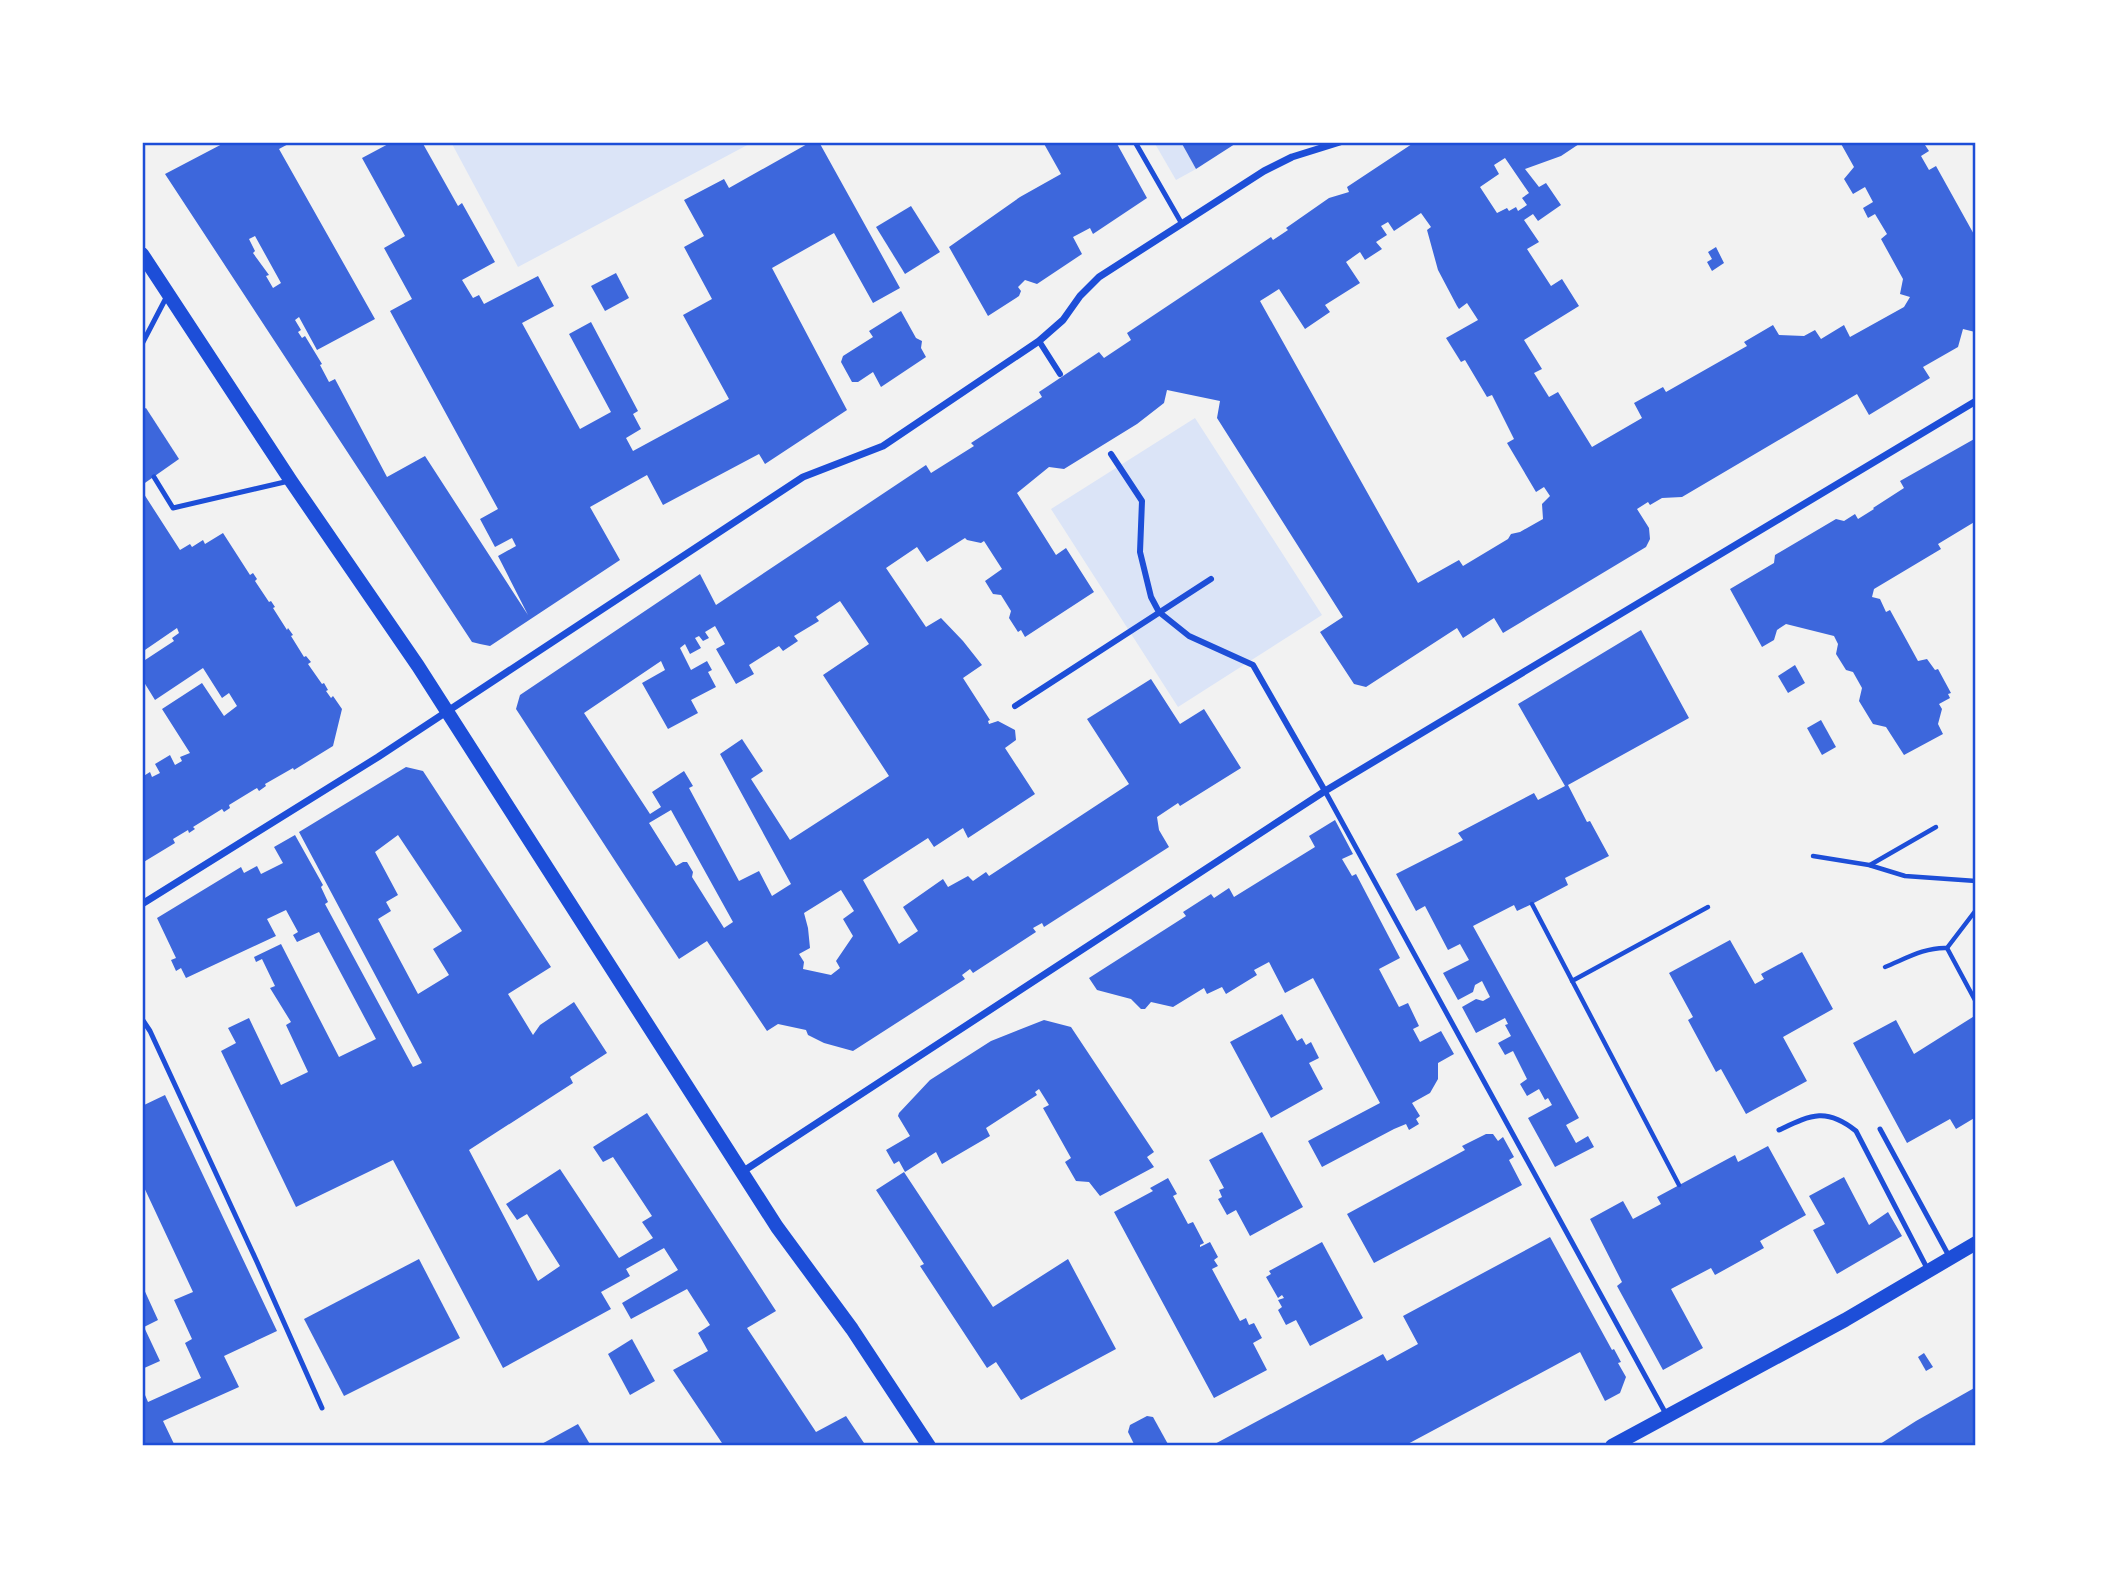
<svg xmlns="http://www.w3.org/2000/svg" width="2118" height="1588" font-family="'Roboto Condensed',sans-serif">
<rect width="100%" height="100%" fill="#f2f2f2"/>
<g fill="#dbe4f7">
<polygon points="451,142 753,142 518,267"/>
<polygon points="1154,142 1181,142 1196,169 1176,180"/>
<polygon points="1195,418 1322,615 1178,707 1051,509"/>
</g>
<g fill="#3d67dc" fill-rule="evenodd">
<path d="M226,142H292L279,149L375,319L317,350L299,317L295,320L301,330L298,332L302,338L305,336L322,364L320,365L329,382L335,379L387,477L425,456L528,615L498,556L516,546L512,538L495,547L480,519L498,509L390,311L412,299L384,248L405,236L362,158L392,142H422L458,206L462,203L495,262L462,280L473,298L479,295L484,304L538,276L554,306L522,323L580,429L611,412L569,334L591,322L638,411L633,414L641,429L626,438L633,451L729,399L683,315L712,299L684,247L704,236L684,200L724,179L729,188L809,143L808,142H819L900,288L873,303L834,233L772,268L847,410L765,464L759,454L663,505L647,475L590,507L620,560L490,646L480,644L472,642L165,174ZM255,236L281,283L273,288L266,276L269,275L253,253L255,251L249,239Z"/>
<polygon points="1043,142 1116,142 1147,198 1093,234 1090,228 1073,237 1082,254 1037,284 1025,280 1018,287 1021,291 1019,296 988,316 949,247 1020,197 1061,174"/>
<polygon points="1181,142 1238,142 1196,169"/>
<path d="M1415,142H1582L1561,156L1525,169L1539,187L1546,183L1561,205L1538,221L1533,214L1524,220L1539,242L1527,249L1551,286L1562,279L1579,306L1524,340L1542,369L1534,373L1549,397L1558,392L1592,447L1642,418L1634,403L1663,387L1666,392L1747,346L1744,342L1773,325L1779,335L1804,336L1815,330L1821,339L1844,325L1850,337L1904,307L1910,297L1900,294L1903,279L1881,239L1887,234L1875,214L1868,218L1863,208L1873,202L1865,187L1853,194L1844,179L1854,167L1840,142H1923L1929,151L1921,156L1929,170L1936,166L1976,238L1975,332L1963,329L1958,347L1923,367L1930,378L1869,415L1857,394L1682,497L1662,498L1650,505L1648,502L1637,509L1649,528L1650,539L1646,547L1503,633L1494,618L1463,638L1457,628L1366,687L1354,684L1320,632L1343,617L1217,418L1220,401L1167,390L1164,403L1137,424L1064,469L1049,467L1017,493L1056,555L1066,548L1094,592L1025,637L1021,630L1018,632L1009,618L1011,611L1001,595L993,594L985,581L1002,569L984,541L981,543L967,540L965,538L927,562L917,547L886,568L926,627L941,618L963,641L982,665L963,678L990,720L988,721L989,724L998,721L1015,730L1016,740L1005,748L1035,794L968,838L963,828L934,847L928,838L863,880L899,944L918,931L903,907L943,879L948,887L968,876L973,881L986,872L989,876L1129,784L1087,719L1151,679L1180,724L1204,709L1241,768L1180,806L1178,803L1157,817L1159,830L1169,847L1044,927L1042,923L1033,928L1036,932L973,973L970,969L962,975L965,979L853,1051L824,1043L808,1035L806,1030L778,1024L767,1031L707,941L679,959L516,709L520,695L700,574L716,605L926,465L931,473L974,446L971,443L1042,397L1039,392L1099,352L1104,358L1131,340L1127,333L1271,237L1273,240L1288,230L1286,228L1329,198L1349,192L1347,187ZM1505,158L1529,193L1522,198L1527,205L1518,211L1516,207L1509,211L1507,208L1497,213L1480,187L1499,174L1494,165ZM1421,213L1431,227L1427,230L1438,270L1457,306L1459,309L1467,303L1478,320L1446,338L1461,362L1465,360L1487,397L1492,395L1514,439L1507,443L1536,492L1544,487L1550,496L1542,504L1543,519L1520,532L1511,534L1508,539L1463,566L1459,560L1418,583L1260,301L1279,289L1305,329L1330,312L1325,305L1360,283L1346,262L1360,252L1365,260L1382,249L1376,242L1387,235L1381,226L1388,222L1394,231ZM840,601L869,644L823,675L889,776L790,840L751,779L763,771L742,739L720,754L791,884L772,896L759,871L739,881L689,788L693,786L684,771L652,792L661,807L650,814L584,713L661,661L665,670L642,683L668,729L698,713L691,700L716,687L708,672L712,670L707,661L691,670L680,648L685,644L690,654L701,648L695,638L699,636L703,641L709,638L705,632L715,626L725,644L716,649L736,684L754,674L749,665L779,646L783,651L798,641L794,636L819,621L816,617ZM671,810L733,922L724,928L692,877L693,872L687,862H683L676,866L649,823ZM841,890L854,911L843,919L853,936L836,961L840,968L831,975L803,969L804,962L799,954L810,948L808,928L804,913Z"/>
<polygon points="911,206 940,252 905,274 876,227"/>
<polygon points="1716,247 1724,263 1712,271 1707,262 1712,259 1708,252"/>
<polygon points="616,273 629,298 605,311 591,286"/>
<polygon points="901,311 916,338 922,341 921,348 926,357 881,387 873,372 858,382 852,382 841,362 843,356 873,337 869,331"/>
<polygon points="146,408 179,459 142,485 142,410"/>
<polygon points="1976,438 1976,521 1938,544 1941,549 1874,589 1872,597 1880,599 1886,612 1890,610 1918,661 1927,659 1935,670 1938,669 1951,693 1948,694 1950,698 1939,704 1942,709 1938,724 1943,734 1904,755 1886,727 1873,724 1859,701 1862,688 1853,672 1846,670 1836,654 1838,644 1834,636 1786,624 1777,630 1774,640 1762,647 1730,589 1774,563 1775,555 1836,519 1844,521 1855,514 1858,519 1874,509 1873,508 1904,488 1900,481"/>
<polygon points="142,491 180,550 190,544 192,547 203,540 205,544 223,533 250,575 253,573 257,579 255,581 269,602 271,601 275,607 273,608 287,630 288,628 293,635 291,636 304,657 306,656 311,662 308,664 322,684 324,683 328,690 326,691 331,698 333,696 342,709 333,746 294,770 293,768 265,784 266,786 259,791 257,788 229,805 230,808 224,812 222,809 193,827 195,829 189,833 188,830 173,839 175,843 142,863 142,777 150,772 152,777 160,773 155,764 170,755 175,765 182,761 180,757 190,753 162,709 202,683 224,716 237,706 229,693 222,698 203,668 155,700 142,679 142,662 174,641 172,638 179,633 177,628 142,652"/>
<polygon points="1641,630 1689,718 1568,785 1587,822 1590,821 1609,856 1565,878 1568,885 1532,904 1517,911 1514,905 1473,926 1579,1118 1566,1125 1576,1143 1588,1136 1594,1147 1555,1167 1528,1118 1552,1105 1548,1098 1545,1100 1539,1089 1527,1096 1520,1084 1527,1079 1513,1051 1505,1055 1498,1043 1511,1036 1505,1025 1508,1024 1505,1018 1476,1033 1462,1007 1476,999 1483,1001 1490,997 1482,981 1475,985 1473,992 1458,1000 1443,973 1469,960 1460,944 1448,950 1425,906 1416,911 1396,874 1463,840 1458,833 1534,793 1538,800 1565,786 1518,704"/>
<polygon points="1795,665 1805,683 1788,693 1778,676"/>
<polygon points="1821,720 1836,747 1822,755 1807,728"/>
<path d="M406,767L423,771L551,967L508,994L533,1035L540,1025L574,1002L607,1053L570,1077L573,1083L469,1150L538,1281L560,1266L527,1214L517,1220L506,1204L560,1169L619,1258L653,1238L642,1222L652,1216L613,1157L603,1162L593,1147L647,1113L776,1311L747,1328L816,1432L846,1416L866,1446H724L673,1370L708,1351L698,1333L710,1325L687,1289L631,1319L622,1303L678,1270L664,1248L626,1269L630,1276L601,1292L611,1309L503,1368L393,1160L296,1207L221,1051L236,1043L228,1028L249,1018L281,1085L308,1072L286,1025L291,1022L270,988L275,986L262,959L256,962L254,957L281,944L339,1057L376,1039L319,932L297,942L293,935L298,932L286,910L267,919L276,936L186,978L181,968L176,971L171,960L176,958L157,918L241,867L244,873L257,866L261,874L283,863L274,847L295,835L323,885L321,887L328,902L325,904L413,1067L422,1063L299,832ZM398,835L462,931L433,949L449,975L418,994L378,919L391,911L386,902L398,895L375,852Z"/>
<polygon points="1335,820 1353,854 1342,859 1352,876 1356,874 1400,958 1379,969 1399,1007 1408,1003 1419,1026 1413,1029 1420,1042 1441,1031 1454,1054 1438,1063 1438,1079 1430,1093 1412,1103 1420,1116 1416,1119 1419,1124 1409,1130 1406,1124 1394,1129 1322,1167 1308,1141 1380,1103 1313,978 1285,993 1269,962 1254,970 1257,975 1226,994 1222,987 1207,994 1204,988 1173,1007 1151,1002 1145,1009 1141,1009 1131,999 1097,990 1089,978 1186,916 1183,912 1211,894 1214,898 1229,888 1234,897 1315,847 1309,836"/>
<polygon points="1730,940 1755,984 1764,979 1761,974 1802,952 1833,1009 1783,1037 1807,1081 1746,1114 1721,1069 1716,1072 1688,1020 1693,1017 1669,973"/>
<polygon points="1282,1014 1297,1041 1302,1038 1306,1045 1311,1042 1319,1058 1309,1063 1323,1089 1271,1118 1230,1042"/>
<polygon points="1976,1015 1976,1117 1956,1129 1950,1119 1907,1143 1853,1043 1896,1020 1914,1054"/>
<polygon points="1044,1020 1071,1027 1154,1152 1147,1157 1154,1167 1100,1196 1089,1182 1076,1181 1065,1162 1071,1158 1043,1108 1049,1105 1039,1089 1035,1092 1037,1095 986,1128 990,1136 942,1164 936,1152 905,1172 899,1161 894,1164 886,1150 910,1136 898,1116 899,1113 930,1080 991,1041"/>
<polygon points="165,1095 277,1331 224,1356 239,1387 163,1421 175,1446 142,1446 142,1388 148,1402 201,1378 185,1343 192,1339 174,1300 193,1292 142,1183 142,1106"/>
<polygon points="1262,1132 1303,1207 1250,1236 1236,1210 1227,1215 1218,1199 1222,1197 1219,1190 1224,1188 1209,1160"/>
<polygon points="1486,1134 1493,1134 1498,1141 1503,1137 1514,1157 1509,1160 1522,1185 1374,1263 1347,1214 1465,1150 1462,1146"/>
<polygon points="1768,1146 1806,1215 1760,1241 1764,1248 1715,1275 1711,1268 1671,1289 1703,1348 1663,1370 1617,1286 1622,1282 1590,1219 1623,1201 1633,1219 1661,1204 1657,1197 1735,1155 1738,1162"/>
<polygon points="904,1172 993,1307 1068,1259 1116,1349 1021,1400 996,1362 987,1368 920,1266 924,1264 876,1190"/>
<polygon points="1844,1177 1869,1225 1888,1212 1902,1236 1837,1274 1813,1230 1825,1224 1809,1196"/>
<polygon points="1168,1178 1177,1194 1173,1196 1188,1224 1193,1222 1204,1243 1200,1245 1200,1247 1210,1242 1218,1257 1214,1260 1218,1266 1212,1269 1240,1321 1246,1318 1249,1325 1254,1323 1262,1338 1253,1343 1267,1370 1214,1398 1114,1212 1153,1191 1150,1188"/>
<polygon points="1550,1237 1612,1350 1614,1349 1621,1362 1618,1363 1626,1377 1620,1393 1605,1401 1580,1352 1404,1446 1211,1446 1383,1354 1387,1361 1418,1344 1403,1316"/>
<polygon points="1322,1242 1363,1318 1310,1346 1296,1320 1286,1325 1278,1310 1282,1307 1278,1300 1284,1298 1282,1295 1278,1298 1266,1277 1271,1274 1269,1271"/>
<polygon points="419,1259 460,1338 344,1396 304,1319"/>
<polygon points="142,1285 158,1320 144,1327 160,1361 142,1369"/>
<polygon points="632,1339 655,1381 630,1395 608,1354"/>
<polygon points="1924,1353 1933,1367 1926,1371 1918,1357"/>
<polygon points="1976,1387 1976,1446 1877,1446 1916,1421"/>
<polygon points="1147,1416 1153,1417 1169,1446 1135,1446 1128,1432 1130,1425"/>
<polygon points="578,1424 591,1446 538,1446"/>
</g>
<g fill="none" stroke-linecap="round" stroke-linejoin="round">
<g stroke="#1d4ed8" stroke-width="4.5">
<polyline points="1813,856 1869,865 1905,876 1976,881"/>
<polyline points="1870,865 1936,827"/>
<polyline points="1532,904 1679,1185"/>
<polyline points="1947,948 1976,1002"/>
<path d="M1885,967C1905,959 1925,947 1947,948L1976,910"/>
<polyline points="1572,981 1708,907"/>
</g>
<g stroke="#1d4ed8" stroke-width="5">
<polyline points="1135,142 1182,224"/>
<polyline points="142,344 167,296"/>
<polyline points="154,477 173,508 289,481"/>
<polyline points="1325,791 1666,1414"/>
<polyline points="142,1019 150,1031 257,1262 322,1408"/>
<polyline points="1880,1129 1950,1258"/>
<path d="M1779,1130C1811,1115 1826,1107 1856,1131L1928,1270"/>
</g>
<g stroke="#1d4ed8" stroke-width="6">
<polyline points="1039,341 1060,374"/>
<polyline points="1111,454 1142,501 1140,552 1151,597 1159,612 1189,636 1253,665 1325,791"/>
<polyline points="1015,706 1211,579"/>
</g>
<g stroke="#1d4ed8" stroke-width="7">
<polyline points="1975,142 1976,144"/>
<polyline points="142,904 378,757 803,477 883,446 1039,341 1063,320 1080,296 1099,277 1264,171 1292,157 1340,142"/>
<polyline points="742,1172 1325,791 1976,401"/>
</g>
<g stroke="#1d4ed8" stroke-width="14">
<polyline points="142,254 291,481 418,666 777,1227 852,1329 929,1446"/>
<polyline points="1612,1446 1845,1320 1976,1243"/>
</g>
</g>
<rect width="2118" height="1588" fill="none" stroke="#ffffff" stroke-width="287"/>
<rect x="144" y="144" width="1830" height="1300" fill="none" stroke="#1d4ed8" stroke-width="2.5"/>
</svg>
